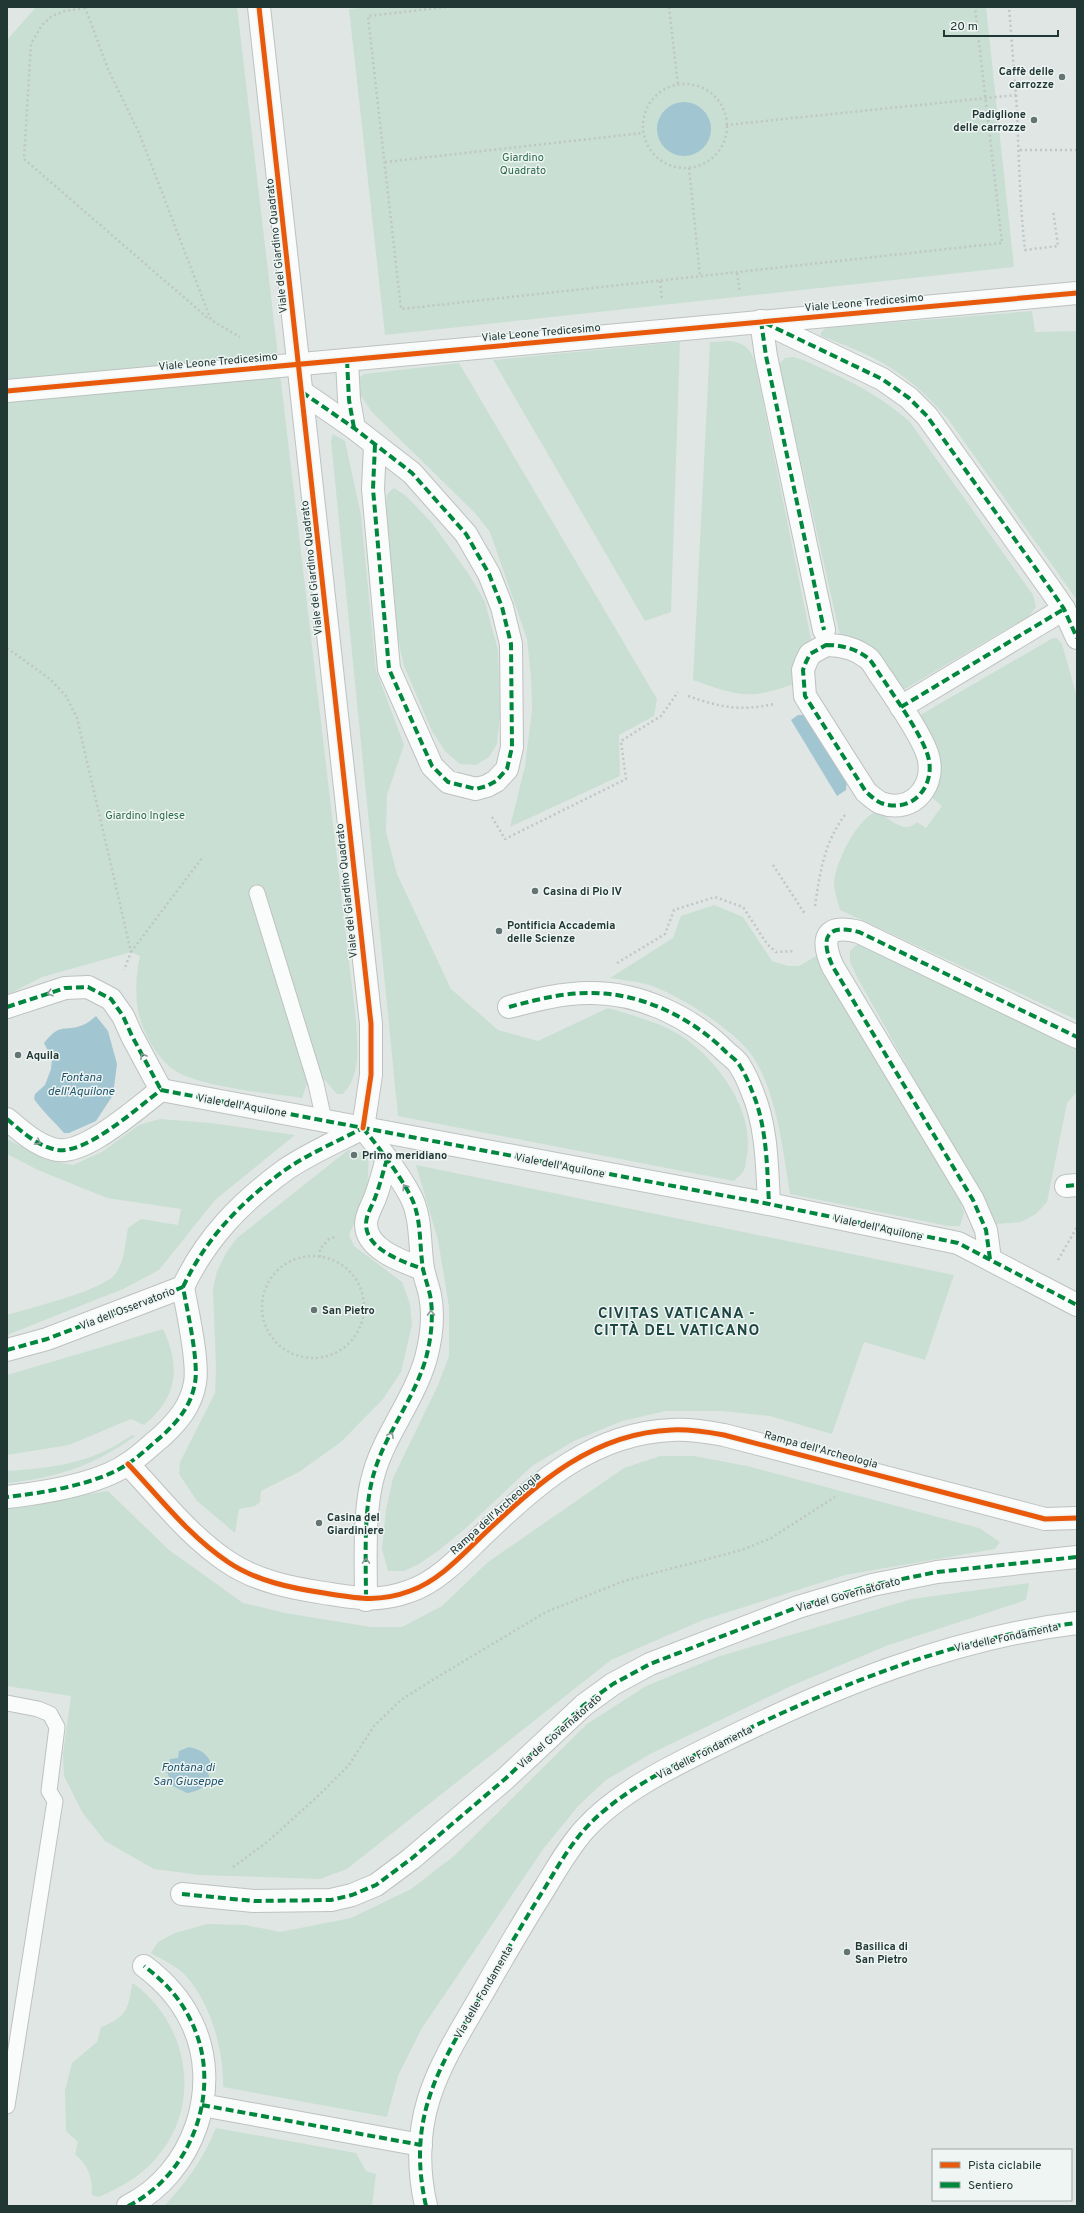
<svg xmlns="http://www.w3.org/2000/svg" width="1084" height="2213" font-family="Overpass,sans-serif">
<rect width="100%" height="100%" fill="#e0e6e4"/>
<g fill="#c9dfd3">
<path d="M36,7H237L356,1020C357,1046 362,1073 343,1094H337L313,1067L302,1098C270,1093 193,1087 170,1067C157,1055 149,1043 143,1027C134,1006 135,978 140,956L131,952L42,977L7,995V40Z"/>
<polygon points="372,7 986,7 1014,267 385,335 349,9"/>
<path d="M1032,311L1035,332L1077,331V600L948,419C909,374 879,357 823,337L820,334L825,328Z"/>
<path d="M731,341C744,343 750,348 755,362L811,639L802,648L799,682C751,700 740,697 693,680L710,342Z"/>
<polygon points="680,342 671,612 645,621 493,360"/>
<path d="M793,357L803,360C845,379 875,391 910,422L1033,595L1036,607L1029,616L905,689L901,690L841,640L780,368V363L785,358Z"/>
<polygon points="459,363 657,699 654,716 619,735 620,776 510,827 525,766 532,710 531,677 527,639 490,532 475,513 372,412 359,393 359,378 364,374"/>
<path d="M333,434L345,441L361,515L376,670L404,745L387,795L386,832L397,874L451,989L498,1030L538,1041L608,1008C635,1016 663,1023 686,1039C720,1064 754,1111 747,1155C746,1159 746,1166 744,1170C742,1174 737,1178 734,1181L398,1116L331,441Z"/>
<polygon points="394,488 406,496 432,523 470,576 485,602 498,650 500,714 497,744 489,757 476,765 460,764 445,751 432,731 404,666 398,640 386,503 387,494"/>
<path d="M1053,638H1057L1062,644L1077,697V1020L840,910C838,902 834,891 834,883C835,863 858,816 878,811C889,819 905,835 917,822L926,828L942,806L931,797L937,784L920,718L922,714Z"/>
<path d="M714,905L743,917L772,961L788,966H799L816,956L958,1194L964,1213L960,1226H948L790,1194C783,1151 777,1091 751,1054C734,1030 675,992 646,984C634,981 622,980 610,978L673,938L681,916Z"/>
<polygon points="862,944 875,948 1077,1050 1077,1092 1067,1103 1047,1202 1036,1214 1021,1222 996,1224 858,979 850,962 850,951 856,945"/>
<path d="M160,1119L211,1123L295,1135L215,1200L159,1270L123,1289L7,1335V1315C30,1308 105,1290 116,1273C125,1259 125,1244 128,1228L141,1219L178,1225L181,1209L107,1198L38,1170L7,1154V1139L48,1160L73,1165L102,1152L139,1125Z"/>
<polygon points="348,1150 369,1154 367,1193 349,1235 354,1246 402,1282 410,1304 412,1325 401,1372 383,1399 341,1442 299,1472 261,1491 260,1502 255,1506 239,1509 235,1533 197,1501 179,1474 180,1462 215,1393 216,1369 213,1289 217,1271 226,1253 237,1238"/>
<polygon points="416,1165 954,1275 925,1360 864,1342 832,1434 770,1416 722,1411 666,1411 622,1421 574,1441 532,1466 466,1528 438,1551 419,1564 404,1571 388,1571 382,1549 386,1510 393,1478 438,1385 449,1356 449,1307 438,1240"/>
<path d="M163,1329C181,1367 178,1397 144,1425L131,1419L69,1445L7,1455V1375Z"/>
<path d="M132,1435L135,1436C94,1466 56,1478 7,1483V1471C53,1468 93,1463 132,1435Z"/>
<polygon points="660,1456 694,1456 747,1466 979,1528 1000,1542 995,1549 845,1575 703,1620 611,1660 347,1869 320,1879 200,1875 154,1869 105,1841 82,1812 64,1776 63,1754 71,1696 7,1686 7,1507 108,1491 169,1550 243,1603 285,1613 371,1627 402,1627 442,1606 488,1562 624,1468"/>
<path d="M1029,1583L1026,1600L886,1646L791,1686L652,1753L606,1780L579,1805L544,1848L422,2028L398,2076L387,2117L223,2087C224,2051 210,1999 183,1973C174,1965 161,1959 151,1953L158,1942L175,1933L207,1924L245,1925L280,1932L351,1918L411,1889L454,1856L587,1724L646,1686L717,1657L912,1599Z"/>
<path d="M132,1984H134C186,2022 202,2098 162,2151C146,2173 124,2186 99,2197L92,2195C92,2176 89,2167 75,2154L78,2142L66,2131L65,2090L72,2063L97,2042L101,2027C126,2017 128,2011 132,1984Z"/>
<path d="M216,2128L356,2153L366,2171L376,2174L372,2206H164C187,2182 203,2159 216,2128Z"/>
</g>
<g fill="#a2c5d2">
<circle cx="684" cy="129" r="27"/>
<polygon points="798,715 805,715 847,779 846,790 837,796 791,720"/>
<path d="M96,1016L108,1031L117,1064L113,1095L96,1121L69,1133H64C54,1121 43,1112 34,1099L35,1094L45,1085L51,1069L52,1059L44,1043C62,1021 63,1033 83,1025C88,1023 92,1019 96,1016Z"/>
<path d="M189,1747C200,1749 210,1755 212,1767L207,1771C215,1784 197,1792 187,1793L173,1786L167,1772L170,1759L178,1758L179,1751Z"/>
</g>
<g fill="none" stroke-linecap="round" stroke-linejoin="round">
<g stroke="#bdc2c1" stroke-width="17">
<g id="lane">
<polyline points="257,893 316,1084 324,1120"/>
<polyline points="7,1703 38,1709 50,1714 57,1727 49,1791 55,1801 7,2106"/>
</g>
</g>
<g stroke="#bdc2c1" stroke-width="24">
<g id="street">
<polyline points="259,7 371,1024 371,1075 363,1128"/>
<polyline points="761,321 882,379 909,398 927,416 1051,590 1064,609 1077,638"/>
<polyline points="761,321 766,356 824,630"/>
<polyline points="347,360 349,400 354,428"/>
<polyline points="7,391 1077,293"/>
<polyline points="302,392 354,428 412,473 466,534 489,574 502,607 511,644 512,747 507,769 496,781 487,786 476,789 448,782 432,766 389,669 373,489 375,445"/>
<path d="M826,645C842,645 857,649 869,659C874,664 878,673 883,679C896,699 919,731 927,753C938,783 914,815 881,803C876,801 871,796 866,792L805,696L803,670L806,662L810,654Z"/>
<polyline points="901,707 1064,609"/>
<polyline points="7,1007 65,988 88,987 111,999 123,1016 132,1036 161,1090"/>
<path d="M509,1007C535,1000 562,993 589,993C639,992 691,1017 725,1051C730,1056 737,1060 740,1066C745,1074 749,1083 752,1091C767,1126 767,1166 769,1204"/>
<polyline points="161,1090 769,1204 958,1243 1077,1305"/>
<path d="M7,1119C21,1131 35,1144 53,1149C82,1159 138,1107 161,1090"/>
<path d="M363,1128C380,1149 397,1171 410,1195C422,1217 419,1244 423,1269C425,1278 428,1286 430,1295C434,1315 431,1339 426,1358C414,1400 385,1434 374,1473C363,1509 366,1562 366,1600"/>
<path d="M387,1159C383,1172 380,1185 375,1198C372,1206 366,1215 366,1224C366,1250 404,1262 423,1269"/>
<polyline points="1066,1186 1077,1185"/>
<path d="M990,1259L986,1230L973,1200L833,967C820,939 825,923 859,932L1077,1037"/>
<path d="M183,1287C206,1238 241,1202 285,1170C308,1154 338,1141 363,1128"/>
<path d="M7,1350L47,1339L183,1287C187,1310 199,1361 195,1383C191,1406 178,1421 162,1436C151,1445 141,1455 129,1463C100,1484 42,1493 7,1497"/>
<path d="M128,1464C160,1498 189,1536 228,1562C256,1581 291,1588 324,1593C356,1598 378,1603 410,1591C439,1581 462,1555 484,1534C538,1482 594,1433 672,1430C690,1429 707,1432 724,1435L1045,1519L1077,1518"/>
<polyline points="182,1894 254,1901 331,1900 352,1895 376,1885 411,1859 505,1779 584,1705 613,1684 650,1664 798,1607 872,1585 937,1572 1077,1557"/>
<polyline points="202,2105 421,2145"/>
<path d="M128,2206C193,2174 224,2087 191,2021C180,1998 164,1981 144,1966"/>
<path d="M426,2206C406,2117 439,2067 482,1994C503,1957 524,1921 546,1886C558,1866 569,1847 584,1830C618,1792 672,1766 717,1744C830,1688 951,1638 1077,1623"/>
</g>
</g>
<g stroke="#bfc6c5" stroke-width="2.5" stroke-dasharray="2 3" stroke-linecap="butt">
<polyline points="85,7 108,69 140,135 211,320 240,337"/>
<polyline points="446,7 368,16 401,309 1002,243 975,7"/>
<polyline points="669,7 678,85"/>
<polyline points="85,8 65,11 52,16 42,25 31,44 24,159 209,319"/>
<circle cx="685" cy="126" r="42"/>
<path d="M1016,95C1019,146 1019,198 1025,250L1058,246L1053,210"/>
<polyline points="726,125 1016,95 1009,7"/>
<polyline points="1020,150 1077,150"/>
<polyline points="385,162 643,133"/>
<polyline points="689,168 700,276"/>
<polyline points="737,273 740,292"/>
<polyline points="660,281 662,300"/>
<polyline points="7,648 50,679 66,696 77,718 131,952 124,970"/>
<path d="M688,696C723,708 738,711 775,704"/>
<polyline points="492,817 505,839 626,779 621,741 661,716 678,692"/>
<polyline points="773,865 805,914"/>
<path d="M815,906C820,872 824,843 845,815"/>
<polyline points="131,952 202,858"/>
<polyline points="617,963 665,934 674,910 715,897 743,907 767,944 776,952 795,951"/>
<circle cx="313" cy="1307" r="51"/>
<polyline points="320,1257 320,1249 329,1239 337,1236"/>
<polyline points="1058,1260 1077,1227"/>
<polyline points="233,1867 266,1843 318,1796 349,1765 374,1726 401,1700 434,1679 546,1612 624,1581 742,1550 771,1538 835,1497"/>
</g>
<use href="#lane" stroke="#fafbfb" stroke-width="15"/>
<use href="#street" stroke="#fafbfb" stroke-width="22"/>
<g stroke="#00873e" stroke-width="4" stroke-dasharray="8 4" stroke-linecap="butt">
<polyline points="761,321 766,356 824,630"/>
<polyline points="765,323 882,379 909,398 927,416 1051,590 1064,609 1077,638"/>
<polyline points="347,360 349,400 354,428"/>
<polyline points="302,392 354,428 412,473 466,534 489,574 502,607 511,644 512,747 507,769 496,781 487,786 476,789 448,782 432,766 389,669 373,489 375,445"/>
<path d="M826,645C842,645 857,649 869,659C874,664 878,673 883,679C896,699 919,731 927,753C938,783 914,815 881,803C876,801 871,796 866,792L805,696L803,670L806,662L810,654Z"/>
<polyline points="901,707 1064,609"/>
<polyline points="7,1007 65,988 88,987 111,999 123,1016 132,1036 161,1090"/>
<path d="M509,1007C535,1000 562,993 589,993C639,992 691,1017 725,1051C730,1056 737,1060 740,1066C745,1074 749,1083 752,1091C767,1126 767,1166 769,1204"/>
<polyline points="161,1090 769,1204 958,1243 1077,1305"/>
<path d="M7,1119C21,1131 35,1144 53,1149C82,1159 138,1107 161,1090"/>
<path d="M363,1128C380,1149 397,1171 410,1195C422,1217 419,1244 423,1269C425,1278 428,1286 430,1295C434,1315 431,1339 426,1358C414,1400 385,1434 374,1473C363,1509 366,1562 366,1600"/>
<path d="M387,1159C383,1172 380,1185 375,1198C372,1206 366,1215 366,1224C366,1250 404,1262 423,1269"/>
<polyline points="1066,1186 1077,1185"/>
<path d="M990,1259L986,1230L973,1200L833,967C820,939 825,923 859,932L1077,1037"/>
<path d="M183,1287C206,1238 241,1202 285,1170C308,1154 338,1141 363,1128"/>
<path d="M7,1350L47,1339L183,1287C187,1310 199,1361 195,1383C191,1406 178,1421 162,1436C151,1445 141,1455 129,1463C100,1484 42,1493 7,1497"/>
<polyline points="182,1894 254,1901 331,1900 352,1895 376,1885 411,1859 505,1779 584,1705 613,1684 650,1664 798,1607 872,1585 937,1572 1077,1557"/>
<polyline points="202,2105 421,2145"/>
<path d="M128,2206C193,2174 224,2087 191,2021C180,1998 164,1981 144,1966"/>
<path d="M426,2206C406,2117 439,2067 482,1994C503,1957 524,1921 546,1886C558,1866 569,1847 584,1830C618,1792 672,1766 717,1744C830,1688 951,1638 1077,1623"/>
</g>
<g stroke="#eef5f3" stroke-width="8">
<g id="cycleway">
<polyline points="259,7 371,1024 371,1075 363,1128"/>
<polyline points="7,391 1077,293"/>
<path d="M128,1464C160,1498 189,1536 228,1562C256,1581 291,1588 324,1593C356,1598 378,1603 410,1591C439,1581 462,1555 484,1534C538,1482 594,1433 672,1430C690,1429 707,1432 724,1435L1045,1519L1077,1518"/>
</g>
</g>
<use href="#cycleway" stroke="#e8590c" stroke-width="5"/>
</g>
<defs><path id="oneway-chevron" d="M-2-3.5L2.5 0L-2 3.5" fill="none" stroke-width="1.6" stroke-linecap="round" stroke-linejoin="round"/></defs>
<g stroke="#8d9998">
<use href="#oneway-chevron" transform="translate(50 993) rotate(162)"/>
<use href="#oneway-chevron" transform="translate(143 1056) rotate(-119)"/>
<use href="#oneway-chevron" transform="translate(38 1142) rotate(28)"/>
<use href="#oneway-chevron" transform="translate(405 1187) rotate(-123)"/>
<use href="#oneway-chevron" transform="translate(431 1313) rotate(-91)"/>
<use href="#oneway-chevron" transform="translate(391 1435) rotate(-61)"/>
<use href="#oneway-chevron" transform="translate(366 1561) rotate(-89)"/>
</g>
<g fill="#637472" stroke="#eef5f3" stroke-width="1.5">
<circle cx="1062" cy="77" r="4"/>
<circle cx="1034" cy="120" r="4"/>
<circle cx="535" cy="891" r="4"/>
<circle cx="499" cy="931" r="4"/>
<circle cx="18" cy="1055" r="4"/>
<circle cx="354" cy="1155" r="4"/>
<circle cx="314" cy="1310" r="4"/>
<circle cx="319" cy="1523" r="4"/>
<circle cx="847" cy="1952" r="4"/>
</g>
<g text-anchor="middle" stroke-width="3" stroke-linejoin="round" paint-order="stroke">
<g font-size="11" font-weight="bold" fill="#203734" stroke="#eef5f3" text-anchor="start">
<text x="1054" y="75" text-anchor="end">Caffè delle<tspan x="1054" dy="13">carrozze</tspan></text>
<text x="1026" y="118" text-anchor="end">Padiglione<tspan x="1026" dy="13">delle carrozze</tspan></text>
<text x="543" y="895">Casina di Pio IV</text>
<text x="507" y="929">Pontificia Accademia<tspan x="507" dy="13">delle Scienze</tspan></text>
<text x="26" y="1059">Aquila</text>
<text x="362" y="1159">Primo meridiano</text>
<text x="322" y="1314">San Pietro</text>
<text x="327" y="1521">Casina del<tspan x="327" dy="13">Giardiniere</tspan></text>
<text x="855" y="1950">Basilica di<tspan x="855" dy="13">San Pietro</tspan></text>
</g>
<g font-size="11" fill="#2d6b4e" stroke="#eef5f3">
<text x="523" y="161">Giardino<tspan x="523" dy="13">Quadrato</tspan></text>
<text x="145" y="819">Giardino Inglese</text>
</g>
<g font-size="11" fill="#203734" stroke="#eef5f3">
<text transform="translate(276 246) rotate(-96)" y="4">Viale del Giardino Quadrato</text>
<text transform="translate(864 302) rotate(-5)" y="4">Viale Leone Tredicesimo</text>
<text transform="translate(541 332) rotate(-5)" y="4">Viale Leone Tredicesimo</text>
<text transform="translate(218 361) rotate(-5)" y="4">Viale Leone Tredicesimo</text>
<text transform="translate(311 568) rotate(-96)" y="4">Viale del Giardino Quadrato</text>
<text transform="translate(346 891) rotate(-96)" y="4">Viale del Giardino Quadrato</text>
<text transform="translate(242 1105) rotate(10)" y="4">Viale dell'Aquilone</text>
<text transform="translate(560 1165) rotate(11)" y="4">Viale dell'Aquilone</text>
<text transform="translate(878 1227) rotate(12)" y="4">Viale dell'Aquilone</text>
<text transform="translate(127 1308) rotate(-21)" y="4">Via dell'Osservatorio</text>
<text transform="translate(821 1449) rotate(15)" y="4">Rampa dell'Archeologia</text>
<text transform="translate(495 1513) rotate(-42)" y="4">Rampa dell'Archeologia</text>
<text transform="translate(848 1594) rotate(-15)" y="4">Via del Governatorato</text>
<text transform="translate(1006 1637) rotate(-12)" y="4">Via delle Fondamenta</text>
<text transform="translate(559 1731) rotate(-41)" y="4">Via del Governatorato</text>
<text transform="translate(704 1752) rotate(-27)" y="4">Via delle Fondamenta</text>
<text transform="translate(483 1992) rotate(-60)" y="4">Via delle Fondamenta</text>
</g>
<g font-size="12" font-style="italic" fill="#1f556e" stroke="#eef5f3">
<text x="81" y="1081">Fontana<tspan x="81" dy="14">dell'Aquilone</tspan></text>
<text x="188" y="1771">Fontana di<tspan x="188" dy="14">San Giuseppe</tspan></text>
</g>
<g font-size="15" font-weight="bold" letter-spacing="1" fill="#1e4743" stroke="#eef5f3">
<text x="677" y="1318">CIVITAS VATICANA -<tspan x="677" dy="17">CITTÀ DEL VATICANO</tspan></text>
</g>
</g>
<rect width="1084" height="2213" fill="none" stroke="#203734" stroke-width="16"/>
<rect x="932" y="2149" width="140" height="52" fill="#eef5f3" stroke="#9ca9a7"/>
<rect x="940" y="2162" width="20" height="6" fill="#e8590c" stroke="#9ca9a7"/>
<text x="968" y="2169" font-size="12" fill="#203734">Pista ciclabile</text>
<rect x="940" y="2182" width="20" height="6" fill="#00873e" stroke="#9ca9a7"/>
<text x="968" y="2189" font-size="12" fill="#203734">Sentiero</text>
<path d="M944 30v6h114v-6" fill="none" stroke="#203734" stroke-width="2"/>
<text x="950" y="30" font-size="12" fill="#203734" stroke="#eef5f3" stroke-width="3" paint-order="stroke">20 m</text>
</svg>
